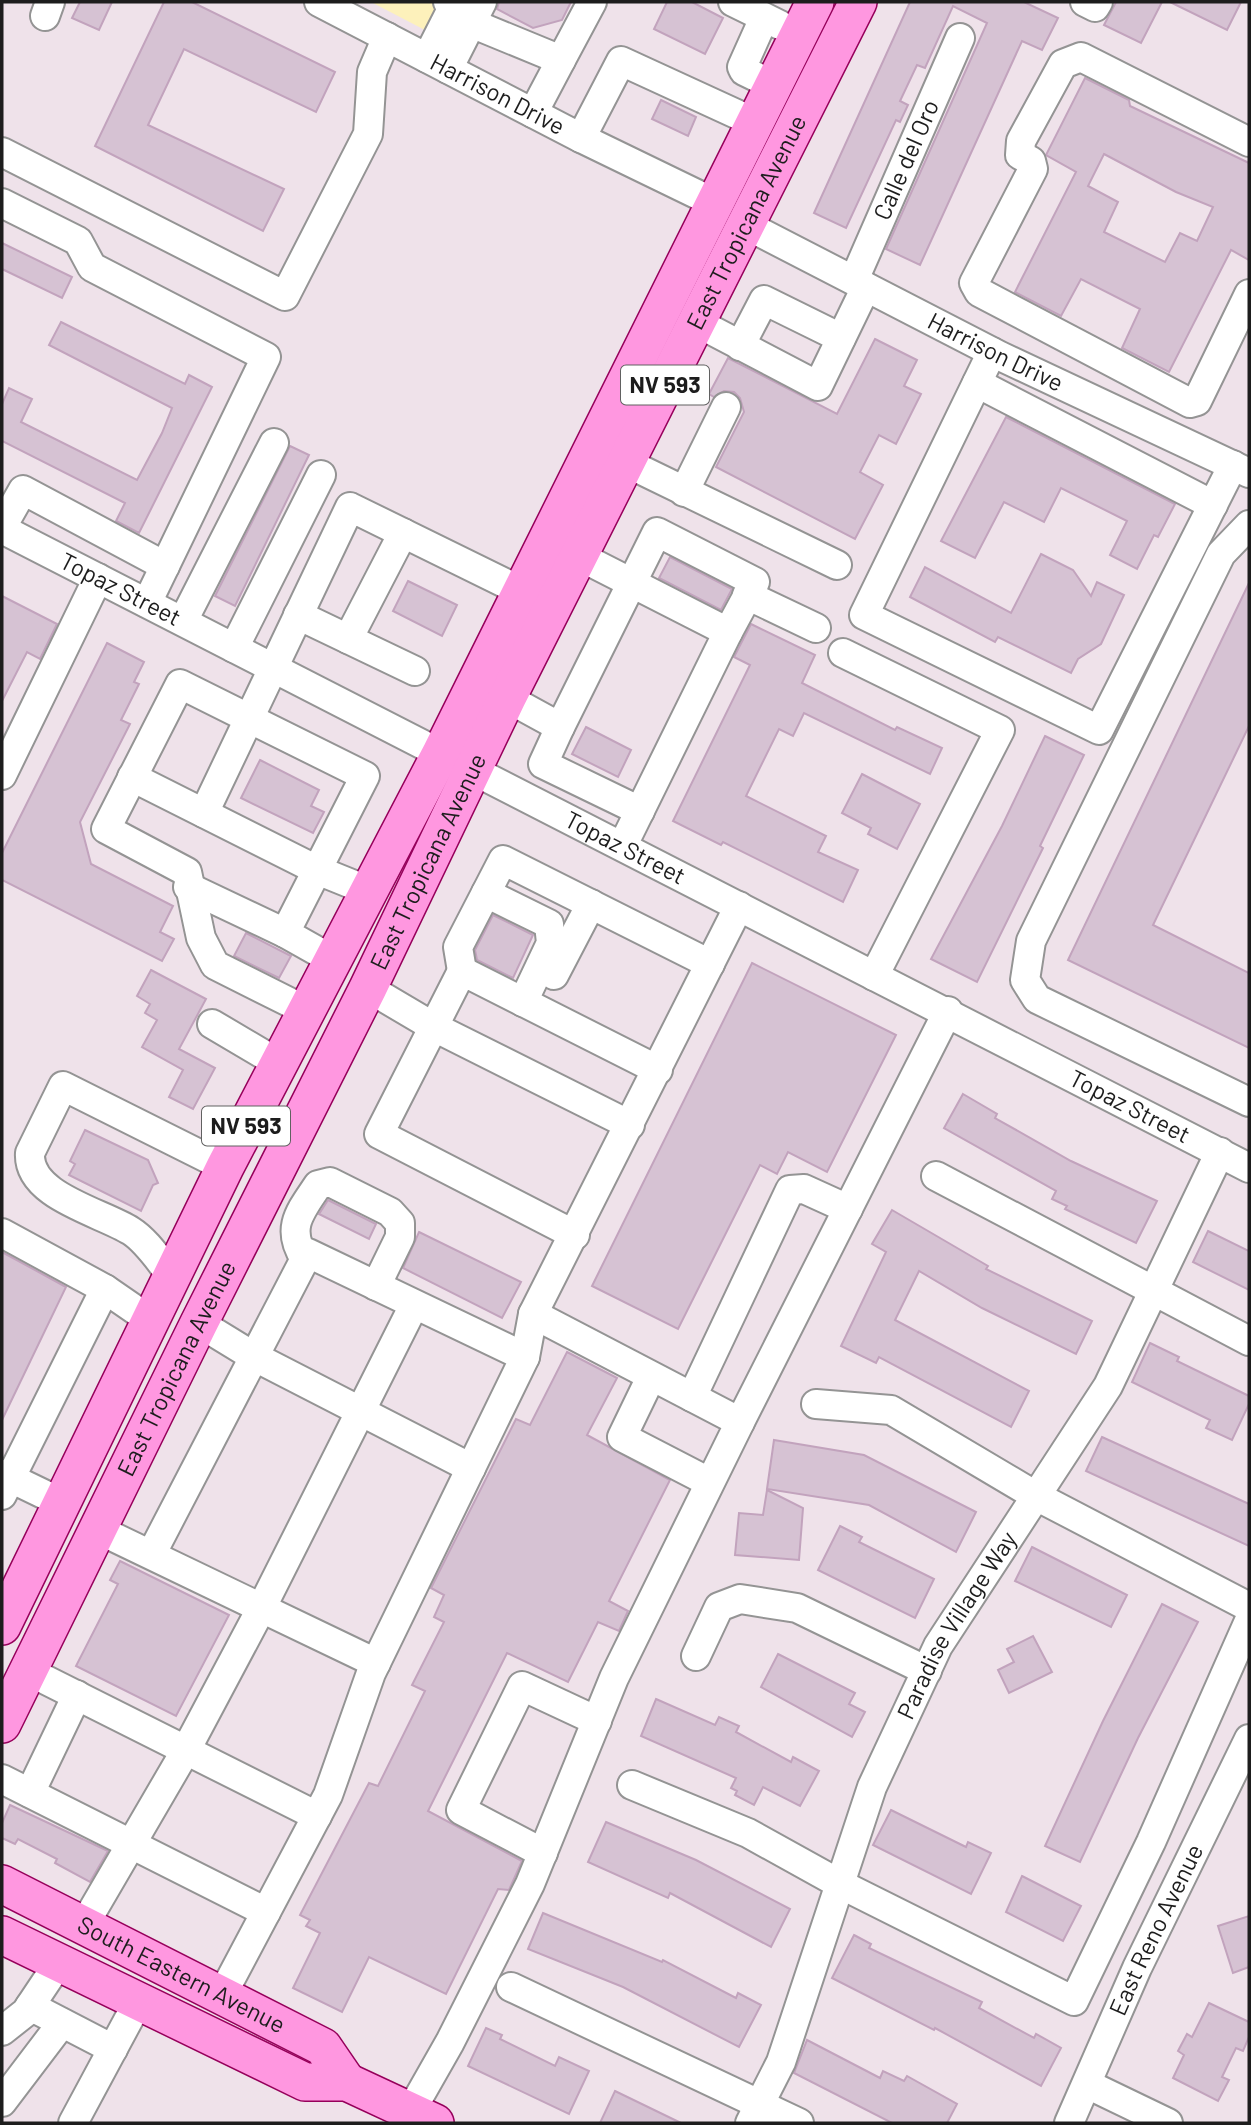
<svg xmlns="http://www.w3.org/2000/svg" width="1251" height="2125" font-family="Barlow,sans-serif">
<rect width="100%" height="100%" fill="#efe2ea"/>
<polygon fill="#fdf1bb" points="371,2 469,2 448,42"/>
<g fill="#d6c2d3" stroke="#c2a3bd" stroke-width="2" fill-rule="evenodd">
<polygon points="80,2 112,2 99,30 72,18"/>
<polygon points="164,2 192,2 335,72 316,112 184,49 148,125 284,189 263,231 95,146"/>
<polygon points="499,2 571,2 562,20 533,28 497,9"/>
<polygon points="667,2 692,2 723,18 705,54 654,29"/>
<polygon points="910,2 1024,2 1058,18 1042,50 1022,41 920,265 886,249 987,23 953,6 925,68 917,65 900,101 908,105 900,122 896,120 846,228 814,213"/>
<polygon points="1116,2 1162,2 1141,43 1104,25"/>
<polygon points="1170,2 1241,2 1227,30"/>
<path d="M1085,78L1129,100L1130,106L1249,163V260L1231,250L1169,372L1122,348L1140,309L1081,279L1061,316L1015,292L1076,172L1046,155ZM1104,154L1176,192L1213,207L1197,241L1180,233L1165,262L1104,232L1118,202L1088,186Z"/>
<polygon points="661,100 696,117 688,136 652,119"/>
<polygon points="2,243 72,277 62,298 2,269"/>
<polygon points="61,322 185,384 189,375 212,387 139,533 116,521 125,503 2,441 2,404 9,388 32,399 21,422 137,480 162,433 172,408 49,345"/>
<polygon points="875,339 917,360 904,386 921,394 896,444 879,435 860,472 883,485 855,539 716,467 744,412 740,398 734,392 724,391 714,397 709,394 728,358 837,414"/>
<polygon points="1006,417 1175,504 1158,537 1154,535 1137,569 1110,555 1127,521 1061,488 1044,522 1004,502 975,558 941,541"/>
<polygon points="290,446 309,455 235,606 215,596"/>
<polygon points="1041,554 1073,570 1091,596 1097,582 1124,595 1101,644 1078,659 1071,673 998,637 995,642 910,597 925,567 1011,613"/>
<polygon points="670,557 732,589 721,610 659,578"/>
<polygon points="408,581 457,605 442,636 393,611"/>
<polygon points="1249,583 1249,726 1153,925 1249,973 1249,1048 1068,960"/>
<polygon points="2,596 57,624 40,659 27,652 2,701"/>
<polygon points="751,624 815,655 802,683 895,730 897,727 942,748 930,774 804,713 793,736 779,729 746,796 826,836 818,852 858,870 843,902 723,842 721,845 673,821 750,665 734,657"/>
<polygon points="107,643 144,662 134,682 139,684 121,720 130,724 80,822 91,864 173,906 160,932 174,939 162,961 2,880 2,853"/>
<polygon points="586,727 631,750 618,777 572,754"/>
<polygon points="1045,736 1084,755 1040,846 1043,848 977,982 931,959 1002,826"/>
<polygon points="260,760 319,790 311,806 324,812 313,833 241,798"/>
<polygon points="862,774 920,804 897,849 868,834 871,828 842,813"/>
<polygon points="493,915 533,935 513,978 477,960 475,950"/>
<polygon points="246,933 291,956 279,978 234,956"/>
<polygon points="752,963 896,1035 827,1172 788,1152 777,1174 760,1165 678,1329 592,1286"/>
<polygon points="151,970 206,999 179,1049 215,1068 193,1109 169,1097 183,1070 142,1047 157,1020 145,1013 150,1004 137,996"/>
<polygon points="963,1094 997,1114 995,1118 1071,1161 1157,1201 1136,1243 1065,1209 1067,1206 1052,1199 1056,1191 944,1128"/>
<polygon points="85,1130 148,1160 158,1183 153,1185 141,1211 69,1175 75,1164 70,1161"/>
<polygon points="328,1200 376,1224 369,1239 319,1214"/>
<polygon points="892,1210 988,1266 986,1269 1092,1321 1076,1354 982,1308 919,1271 895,1320 1029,1391 1011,1427 879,1357 876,1363 841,1346 886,1252 872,1244"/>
<polygon points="1208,1231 1249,1251 1249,1290 1193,1262"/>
<polygon points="419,1232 521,1282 502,1318 403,1268"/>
<polygon points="2,1252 66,1287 2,1420"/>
<polygon points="1150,1343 1179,1357 1177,1361 1249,1396 1249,1404 1232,1440 1206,1428 1210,1420 1132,1382"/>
<polygon points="567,1352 617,1378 587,1435 670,1480 609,1601 628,1611 619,1631 598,1622 568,1682 507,1653 428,1811 522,1861 509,1890 498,1889 446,1994 369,1957 342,2012 293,1988 320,1933 306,1926 310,1920 300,1915 369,1783 378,1786 425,1691 412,1685 444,1622 434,1617 444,1595 431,1588 516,1419 530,1425"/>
<polygon points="1102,1437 1249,1504 1249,1546 1086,1471"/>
<polygon points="774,1440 864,1455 976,1512 956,1552 869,1505 767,1489"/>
<polygon points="767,1490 803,1508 799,1560 735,1555 739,1513 763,1515"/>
<polygon points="840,1526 862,1537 859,1542 934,1579 915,1618 818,1570"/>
<polygon points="1032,1547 1127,1595 1111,1627 1015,1581"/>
<polygon points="120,1561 229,1615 176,1716 76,1666 118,1584 110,1580"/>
<polygon points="1162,1604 1198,1622 1138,1738 1080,1862 1045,1846 1103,1721"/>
<polygon points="1033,1636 1052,1672 1009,1693 998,1670 1014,1662 1007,1649"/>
<polygon points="778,1654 855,1693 849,1704 865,1712 852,1737 761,1687"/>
<polygon points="656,1699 715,1725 719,1717 739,1726 736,1732 791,1762 793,1757 819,1771 800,1806 763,1787 754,1805 735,1795 737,1791 731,1788 736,1778 641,1736"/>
<polygon points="10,1805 108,1851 90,1882 55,1863 57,1859 18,1839 15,1844 2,1838 2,1823"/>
<polygon points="891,1810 966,1847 968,1842 991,1853 971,1894 873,1845"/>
<polygon points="606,1822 696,1860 790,1909 771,1947 670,1893 668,1898 588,1862"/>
<polygon points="1022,1876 1081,1906 1063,1941 1006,1912"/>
<polygon points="543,1913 662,1962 663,1960 736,1998 738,1993 761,2005 739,2047 623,1987 528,1949"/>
<polygon points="1249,1916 1249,1967 1233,1973 1218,1926"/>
<polygon points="854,1935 871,1944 869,1948 982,2002 979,2008 1034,2038 1036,2034 1061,2048 1041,2086 935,2028 934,2030 832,1978"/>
<polygon points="1209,2003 1249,2022 1249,2037 1243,2051 1236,2048 1222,2077 1229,2080 1218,2101 1173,2078 1184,2055 1178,2051 1187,2034 1192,2037"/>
<polygon points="486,2028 502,2035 500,2039 555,2066 559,2057 589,2071 569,2114 468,2066"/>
<polygon points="807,2040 880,2078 883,2071 904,2081 907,2076 957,2104 947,2123 892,2123 794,2073"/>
<polygon points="615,2091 681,2123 600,2123"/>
</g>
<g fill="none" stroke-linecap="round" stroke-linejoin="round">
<g stroke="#949494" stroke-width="32">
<g id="minor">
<path id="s1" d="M319,2L581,138L715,203"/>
<polyline points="733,2 780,25"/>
<polyline points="1085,2 1095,7 1098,2"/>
<polyline points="45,16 50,2"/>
<polyline points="764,18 742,67 744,71 775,86"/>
<polyline points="471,23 561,60 592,2"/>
<polyline points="427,58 454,5 448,2"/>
<polyline points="448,69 482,2"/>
<polyline points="533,113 561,60"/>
<polyline points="581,138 621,61 756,123"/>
<polyline points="1249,142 1081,57 1063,64 1021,141 1020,155 1031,161 1033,169 974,283 979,292 1190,403 1197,401 1249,294"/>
<polyline points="2,152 285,296 368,134 372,72 387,37"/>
<polyline points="2,203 78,241 92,267 266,357 147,603"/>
<path id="s2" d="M746,225L1000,356L1249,473"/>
<path id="s3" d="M854,280L960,38"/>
<polyline points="696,322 818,386 866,287"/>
<polyline points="740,346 764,300 841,338"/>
<polyline points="992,352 864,615 1099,730 1233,465"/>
<polyline points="977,383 1213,505"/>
<polyline points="627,463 837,565"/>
<polyline points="684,492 726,407"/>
<polyline points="1249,525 1221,554 1031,941 1025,980 1037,999 1249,1102"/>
<polyline points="2,527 23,490 165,566"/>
<path id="s4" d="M2,529L1249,1168"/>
<polyline points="579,556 728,632 623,845"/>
<polyline points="747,595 816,628"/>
<polyline points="298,615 415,671"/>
<polyline points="183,621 274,443"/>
<polyline points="348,639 403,533"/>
<polyline points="234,648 321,475"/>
<polyline points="843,653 1000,730 874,976"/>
<polyline points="507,698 560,727 657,532 755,582 728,632"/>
<polyline points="560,727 543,764 640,811"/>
<polyline points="2,775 98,578"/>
<polyline points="132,777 317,870 369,891"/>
<polyline points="204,813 350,507 521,591"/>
<polyline points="188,887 285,933"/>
<polyline points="486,893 549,924 551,943 523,1002"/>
<polyline points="462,971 458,947 503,860 710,964"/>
<polyline points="554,975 591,904"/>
<polyline points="368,988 434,1027 630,1125"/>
<polyline points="305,1010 215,965 201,938 187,872 106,829 180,684 365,776 285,933 333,960"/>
<polyline points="212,1024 278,1063"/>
<polyline points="936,1176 1249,1341"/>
<polyline points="2,1233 105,1289 150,1320"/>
<polyline points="575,1235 379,1134 462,971 658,1070"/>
<path d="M305,1259C285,1228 300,1212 318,1185L330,1182L390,1212L400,1223V1237L376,1286"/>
<path d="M172,1276C160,1262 147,1241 131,1231C101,1212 27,1196 30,1153L63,1086L225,1167"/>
<polyline points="533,1314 739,906"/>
<polyline points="199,1323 253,1356 471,1468"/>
<polyline points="651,1377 622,1437 709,1482"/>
<polyline points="692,1397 790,1190 804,1189 848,1209"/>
<polyline points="816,1404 891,1410 1036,1496 1249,1607"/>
<polyline points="740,1422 948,1011"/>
<polyline points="2,1474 62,1503"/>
<polyline points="2,1495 105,1289"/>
<polyline points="99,1530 376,1663"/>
<polyline points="152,1553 308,1253 525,1357"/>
<polyline points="696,1656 719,1607 740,1599 797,1608 927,1671"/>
<polyline points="28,1671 317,1816"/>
<polyline points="2,1779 266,1912"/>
<polyline points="632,1785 748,1833 840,1884 1074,2001 1151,1842 1249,1621"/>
<polyline points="30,1793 77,1695"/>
<polyline points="543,1853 461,1810 522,1686 597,1721"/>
<polyline points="84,1925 186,1750 262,1607 414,1305"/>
<polyline points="511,1987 799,2123"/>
<polyline points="222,1995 328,1795 371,1673 525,1357 533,1314 740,1422 614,1678 530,1884 450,2042 404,2123"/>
<polyline points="30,2006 113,2049"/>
<polyline points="2,2031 26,2012 58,1964"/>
<polyline points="1087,2084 1168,2123"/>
<polyline points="2,2102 62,2023"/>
<polyline points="73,2123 138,2002"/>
<path id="s5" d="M750,2123L781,2062L872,1787L938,1646L1108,1386L1220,1152"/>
<path id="s6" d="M1069,2123L1137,1968L1249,1739"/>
</g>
</g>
<g stroke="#96005b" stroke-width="40">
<g id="major">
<polyline points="2,1626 225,1167 441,753 815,2"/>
<path id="s7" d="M2,1724L199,1323L368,988L507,698L858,2"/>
<path id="s8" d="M2,1884L323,2047L347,2082"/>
<polyline points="2,1935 305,2082 347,2082 435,2123"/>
</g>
</g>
<use href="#minor" stroke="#fff" stroke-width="28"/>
<use href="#major" stroke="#ff97e0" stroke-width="37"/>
</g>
<g text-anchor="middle" stroke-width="7" stroke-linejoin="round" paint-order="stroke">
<g fill="#fff" stroke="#616161" stroke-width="2">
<rect x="621" y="365.5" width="88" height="39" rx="5"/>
<rect x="202" y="1106.5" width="88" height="39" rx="5"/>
</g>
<g font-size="23" font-weight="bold" fill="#1d1d1d">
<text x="665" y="393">NV 593</text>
<text x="246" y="1134">NV 593</text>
</g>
<g font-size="24" fill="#1d1d1d" stroke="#fff">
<text dy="8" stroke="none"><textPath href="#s1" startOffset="201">Harrison Drive</textPath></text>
<text dy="8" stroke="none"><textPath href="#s3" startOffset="131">Calle del Oro</textPath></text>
<text dy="8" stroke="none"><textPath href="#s7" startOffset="1676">East Tropicana Avenue</textPath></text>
<text dy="8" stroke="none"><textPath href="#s2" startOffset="280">Harrison Drive</textPath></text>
<text dy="8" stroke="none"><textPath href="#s4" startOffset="133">Topaz Street</textPath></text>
<text dy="8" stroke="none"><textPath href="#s4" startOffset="700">Topaz Street</textPath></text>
<text dy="8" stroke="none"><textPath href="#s7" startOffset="962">East Tropicana Avenue</textPath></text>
<text dy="8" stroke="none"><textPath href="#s4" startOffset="1267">Topaz Street</textPath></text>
<text dy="8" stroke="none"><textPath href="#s7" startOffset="396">East Tropicana Avenue</textPath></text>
<text dy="8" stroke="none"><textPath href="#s5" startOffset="541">Paradise Village Way</textPath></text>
<text dy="8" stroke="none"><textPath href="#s6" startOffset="212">East Reno Avenue</textPath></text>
<text dy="8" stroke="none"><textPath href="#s8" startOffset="201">South Eastern Avenue</textPath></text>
</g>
</g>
<rect width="1251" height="2125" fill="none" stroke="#1d1d1d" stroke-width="7"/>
</svg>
